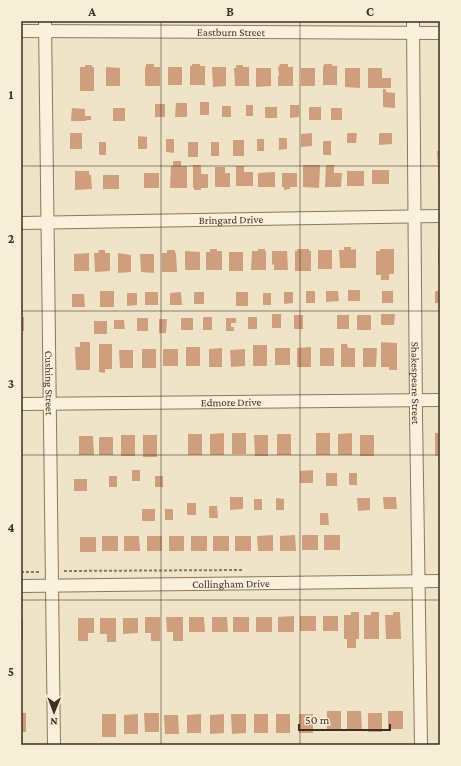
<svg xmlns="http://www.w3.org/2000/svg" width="461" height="766" font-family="'Crimson Pro',serif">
<rect width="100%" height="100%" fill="#f0e4c8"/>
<g fill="#cf9f7d">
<polygon points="146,64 154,64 154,67 160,67 160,86 145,86 145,67 146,67"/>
<polygon points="192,64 200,64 200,66 205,66 205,85 190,85 190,66 192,66"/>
<polygon points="280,64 288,64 288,67 293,67 293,86 278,86 278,76 279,75 278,67 279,67"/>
<polygon points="324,64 332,64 332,66 337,66 337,85 323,85 323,66 324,66"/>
<polygon points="85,65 92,65 92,67 94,67 94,91 80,91 80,67 85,67"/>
<polygon points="236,65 243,65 243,67 249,67 249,86 235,86 234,68 236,68"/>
<polygon points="106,67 120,68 120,86 106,86"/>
<rect x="168" y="67" width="14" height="18"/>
<polygon points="212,67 226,67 226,86 213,87"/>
<polygon points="256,68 271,68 271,86 256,87"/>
<rect x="301" y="68" width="14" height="18"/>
<polygon points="345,68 360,68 360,88 345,87"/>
<polygon points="368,68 382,68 382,78 391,78 391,88 368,88"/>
<polygon points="383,89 386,89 386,92 395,93 395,108 383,107"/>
<rect x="200" y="102" width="9" height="13"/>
<polygon points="176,103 187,103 187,117 175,117"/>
<rect x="155" y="104" width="10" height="13"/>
<rect x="246" y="105" width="7" height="11"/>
<polygon points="290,105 299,105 299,117 290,118"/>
<rect x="222" y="106" width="9" height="11"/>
<rect x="265" y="107" width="12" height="11"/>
<rect x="309" y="107" width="12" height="13"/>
<polygon points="72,108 85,109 85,116 91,116 91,120 86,120 86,121 71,121"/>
<rect x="113" y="108" width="12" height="13"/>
<rect x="331" y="108" width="11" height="12"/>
<rect x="70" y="133" width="12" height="16"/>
<polygon points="312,133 312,146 301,147 301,134"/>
<polygon points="347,133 357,133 356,143 347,143"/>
<polygon points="379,133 392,133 392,144 379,145"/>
<polygon points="138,136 147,137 147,149 138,149"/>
<polygon points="279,138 287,138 287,149 279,150"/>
<polygon points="166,139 174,139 174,153 166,152"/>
<rect x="257" y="139" width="7" height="12"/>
<rect x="233" y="140" width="11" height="16"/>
<rect x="323" y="141" width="8" height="14"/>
<rect x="99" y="142" width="7" height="13"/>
<rect x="188" y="142" width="10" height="15"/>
<rect x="211" y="142" width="8" height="14"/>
<polygon points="437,151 440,151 440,184 439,184"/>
<polygon points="173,161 181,161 181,166 187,166 187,188 170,188 171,166 173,166"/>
<polygon points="193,165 201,165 201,174 208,174 208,188 201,188 201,190 194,190 194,188 193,188"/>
<polygon points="303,165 320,165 319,188 303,187"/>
<polygon points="326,165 334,165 334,173 342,173 341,187 325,187"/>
<polygon points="236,166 244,166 244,172 253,172 253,186 236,186"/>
<polygon points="215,167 225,167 225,173 230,173 230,187 215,187"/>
<rect x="372" y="170" width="17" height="14"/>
<polygon points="75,171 89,171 89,175 91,175 92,189 75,190"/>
<rect x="347" y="171" width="17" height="15"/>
<polygon points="275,172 275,187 258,187 258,173"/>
<rect x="144" y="173" width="15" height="15"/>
<polygon points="282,173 297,173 297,187 290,187 290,189 284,190 284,187 282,187"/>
<rect x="103" y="175" width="16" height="14"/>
<polygon points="344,247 351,247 351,250 356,249 356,268 340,268 339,250 344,250"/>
<polygon points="210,249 217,249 217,251 222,251 222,270 206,270 206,252 210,252"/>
<polygon points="258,249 265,249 265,251 266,251 266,270 251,270 252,251 258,251"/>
<polygon points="297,249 309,249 309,251 311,251 311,271 295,271 295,251 297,251"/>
<polygon points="380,249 394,249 394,274 389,274 389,280 381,280 381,275 376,275 376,251 380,251"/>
<rect x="438" y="249" width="2" height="15"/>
<polygon points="99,250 105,250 105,253 110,253 110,271 95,272 94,253 98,253"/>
<polygon points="167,250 175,250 175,253 176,253 177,272 162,272 162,253 167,253"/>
<rect x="318" y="250" width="14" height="19"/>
<polygon points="185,251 200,252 200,270 185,270"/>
<polygon points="272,251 287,251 288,270 274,270 274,264 272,265"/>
<rect x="229" y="252" width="14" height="19"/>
<polygon points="89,253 89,271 74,271 74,254"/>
<polygon points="118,253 131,255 131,272 118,273"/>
<polygon points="140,254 154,254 154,273 141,272"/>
<rect x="348" y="290" width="12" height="11"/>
<rect x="100" y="291" width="14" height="16"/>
<rect x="306" y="291" width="9" height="12"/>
<polygon points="326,291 338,291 339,301 326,302"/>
<rect x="382" y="291" width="11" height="12"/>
<rect x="435" y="291" width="5" height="12"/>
<rect x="145" y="292" width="13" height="13"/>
<polygon points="181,292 182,305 170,305 170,293"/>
<rect x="194" y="292" width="10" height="12"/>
<rect x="236" y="292" width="12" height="14"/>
<polygon points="284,292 293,292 293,303 284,304"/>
<polygon points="127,293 137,293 137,305 127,306"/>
<rect x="263" y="293" width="8" height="12"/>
<polygon points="72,294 84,294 85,307 72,307"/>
<rect x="272" y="314" width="9" height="14"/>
<polygon points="381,314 395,314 394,325 381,325"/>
<rect x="294" y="315" width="9" height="14"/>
<rect x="337" y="315" width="12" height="14"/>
<rect x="357" y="315" width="14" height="15"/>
<rect x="21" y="317" width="3" height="14"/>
<rect x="203" y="317" width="9" height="13"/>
<rect x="248" y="317" width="9" height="12"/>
<rect x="137" y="318" width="11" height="13"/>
<rect x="181" y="318" width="12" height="12"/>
<polygon points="226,318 236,318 236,323 231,323 231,327 234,327 234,331 226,331"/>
<polygon points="159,319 167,319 166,333 159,333"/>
<polygon points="114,320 124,320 125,329 114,329"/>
<rect x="94" y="321" width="13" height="13"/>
<polygon points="80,342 90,342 90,370 76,370 75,347 80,347"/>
<polygon points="381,342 397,343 397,370 389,370 389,367 381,367"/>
<polygon points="99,344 112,344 112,369 105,369 105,373 99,372"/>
<polygon points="341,344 347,344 348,348 355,348 355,367 341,367"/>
<rect x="253" y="345" width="14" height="21"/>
<rect x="186" y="347" width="14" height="19"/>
<polygon points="311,347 311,367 297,367 297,348"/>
<polygon points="222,348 222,367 209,367 209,349"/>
<rect x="275" y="348" width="15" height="17"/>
<rect x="320" y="348" width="14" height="18"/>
<polygon points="363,348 377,348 376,367 363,367"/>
<rect x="142" y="349" width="14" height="19"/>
<rect x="163" y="349" width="15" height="17"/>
<polygon points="245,349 245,366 231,367 230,350"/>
<polygon points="119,350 133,350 133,368 120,368"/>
<polygon points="224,433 224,455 210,455 210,434"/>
<rect x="232" y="433" width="14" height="21"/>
<rect x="316" y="433" width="14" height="22"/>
<polygon points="352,433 352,455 338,455 338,434"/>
<polygon points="435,433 440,433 440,468 439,468 438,455 435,456"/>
<rect x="188" y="434" width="14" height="21"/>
<rect x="277" y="434" width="14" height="21"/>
<rect x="121" y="435" width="14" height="21"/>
<rect x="143" y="435" width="14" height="22"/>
<polygon points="254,435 268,435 268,456 255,456"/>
<rect x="360" y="435" width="14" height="21"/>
<polygon points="79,436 93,436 94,455 79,455"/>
<rect x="99" y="437" width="14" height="18"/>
<rect x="132" y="470" width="8" height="11"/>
<polygon points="313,470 313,483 300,483 300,471"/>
<rect x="326" y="473" width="11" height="13"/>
<rect x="349" y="473" width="8" height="12"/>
<rect x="109" y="476" width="8" height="11"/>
<rect x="155" y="476" width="8" height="11"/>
<rect x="74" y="479" width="13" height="12"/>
<polygon points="230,497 243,497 243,509 230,510"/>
<polygon points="383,497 396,497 397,509 384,509"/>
<polygon points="276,498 284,499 284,510 276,510"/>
<polygon points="357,498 370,498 370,510 358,511"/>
<rect x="254" y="499" width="8" height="11"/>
<rect x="187" y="503" width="9" height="12"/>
<polygon points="209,506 217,506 218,518 209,518"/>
<rect x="142" y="509" width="13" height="12"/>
<rect x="165" y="509" width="8" height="11"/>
<polygon points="320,513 328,513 329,525 320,525"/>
<polygon points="273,535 273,551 258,551 257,536"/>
<polygon points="295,535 296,551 280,551 280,536"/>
<rect x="302" y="535" width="16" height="15"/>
<rect x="324" y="535" width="16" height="15"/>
<rect x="102" y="536" width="16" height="15"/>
<polygon points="124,536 139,536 140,551 124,551"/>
<rect x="147" y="536" width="15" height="15"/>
<rect x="169" y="536" width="15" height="15"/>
<rect x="191" y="536" width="16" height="15"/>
<rect x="213" y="536" width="16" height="15"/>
<rect x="235" y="536" width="16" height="15"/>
<rect x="80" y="537" width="16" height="15"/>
<polygon points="351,612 359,612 359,639 356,639 356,648 347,648 347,639 344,639 344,615 351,615"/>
<polygon points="371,612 379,612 379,639 364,639 364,615 371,615"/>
<polygon points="393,612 400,612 401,639 386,639 385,615 393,615"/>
<polygon points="294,616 294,632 278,632 278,617"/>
<rect x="300" y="616" width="16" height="15"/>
<rect x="323" y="616" width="15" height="15"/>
<polygon points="145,617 160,617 160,641 151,641 151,633 145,633"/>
<polygon points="166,617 183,617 183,641 173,641 173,632 167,632"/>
<polygon points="189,617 204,617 205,632 189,632"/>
<polygon points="212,617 227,617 228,632 212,632"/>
<rect x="233" y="617" width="16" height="15"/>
<rect x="256" y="617" width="16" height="15"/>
<polygon points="78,618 94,618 94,633 88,633 88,641 78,641"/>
<polygon points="100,618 116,618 116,642 107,642 107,634 100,634"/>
<polygon points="123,618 138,618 138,633 123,634"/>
<rect x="21" y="621" width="2" height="19"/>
<rect x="327" y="711" width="14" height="19"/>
<polygon points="347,711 361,711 362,730 347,730"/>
<rect x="388" y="711" width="15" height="18"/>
<rect x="21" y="713" width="5" height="19"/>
<polygon points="144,713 159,713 159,732 145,732"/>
<rect x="368" y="713" width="14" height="19"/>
<rect x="102" y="714" width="14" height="23"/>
<polygon points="138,714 138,734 124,734 124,715"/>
<polygon points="201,714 201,733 187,733 187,715"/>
<polygon points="224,714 224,733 210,734 210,715"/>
<polygon points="231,714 246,714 246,733 232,734"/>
<rect x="254" y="714" width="14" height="19"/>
<rect x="276" y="714" width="14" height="19"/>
<rect x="299" y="714" width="14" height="19"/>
<polygon points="164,715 178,715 179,734 165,734"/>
</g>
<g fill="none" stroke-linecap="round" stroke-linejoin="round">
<g stroke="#8d765c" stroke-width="14">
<g id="street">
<path id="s1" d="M45,21L54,745"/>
<path id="s2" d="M413,21L416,414L421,745"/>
<path id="s3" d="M21,31L440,33"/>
<path id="s4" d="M21,223L440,216"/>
<path id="s5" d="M21,404L440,400"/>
<path id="s6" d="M21,586L440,581"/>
</g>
</g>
<g stroke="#8d765c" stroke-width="2" stroke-dasharray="3 2" stroke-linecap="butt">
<polyline points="64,571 244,570"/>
<polyline points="21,572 40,572"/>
</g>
<use href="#street" stroke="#faf1dc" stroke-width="12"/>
</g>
<path fill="none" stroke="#3d2e20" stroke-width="1" stroke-opacity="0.55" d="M161,21V745M300,21V745M21,166H440M21,311H440M21,455H440M21,600H440"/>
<g text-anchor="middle" stroke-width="3" stroke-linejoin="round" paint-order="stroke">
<g font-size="11" fill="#3d2e20" stroke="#f7eed8">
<text dy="4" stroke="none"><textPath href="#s3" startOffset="210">Eastburn Street</textPath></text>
<text dy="4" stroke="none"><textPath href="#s4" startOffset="210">Bringard Drive</textPath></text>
<text dy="4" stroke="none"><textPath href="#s1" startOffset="362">Cushing Street</textPath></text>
<text dy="4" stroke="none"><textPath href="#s2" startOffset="362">Shakespeare Street</textPath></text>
<text dy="4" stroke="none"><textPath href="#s5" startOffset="210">Edmore Drive</textPath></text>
<text dy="4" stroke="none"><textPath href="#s6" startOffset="210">Collingham Drive</textPath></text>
</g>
</g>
<rect width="461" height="766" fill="none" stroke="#f7eed8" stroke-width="44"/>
<g transform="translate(54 712) rotate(181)" stroke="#f7eed8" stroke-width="3" paint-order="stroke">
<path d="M0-3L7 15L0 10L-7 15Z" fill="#3d2e20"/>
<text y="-6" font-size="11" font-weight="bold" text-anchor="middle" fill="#3d2e20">N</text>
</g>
<path d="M299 724v6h91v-6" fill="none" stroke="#3d2e20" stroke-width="2"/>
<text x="305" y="724" font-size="12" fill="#3d2e20" stroke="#f7eed8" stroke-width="3" paint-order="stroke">50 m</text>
<rect x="22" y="22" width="417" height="722" fill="none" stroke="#3d2e20" stroke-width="1.5"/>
<g font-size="13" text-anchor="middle" font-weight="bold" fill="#3d2e20">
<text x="92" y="16">A</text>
<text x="230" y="16">B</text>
<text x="370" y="16">C</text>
<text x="11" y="99">1</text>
<text x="11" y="243">2</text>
<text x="11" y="388">3</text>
<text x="11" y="532">4</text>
<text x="11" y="676">5</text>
</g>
</svg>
